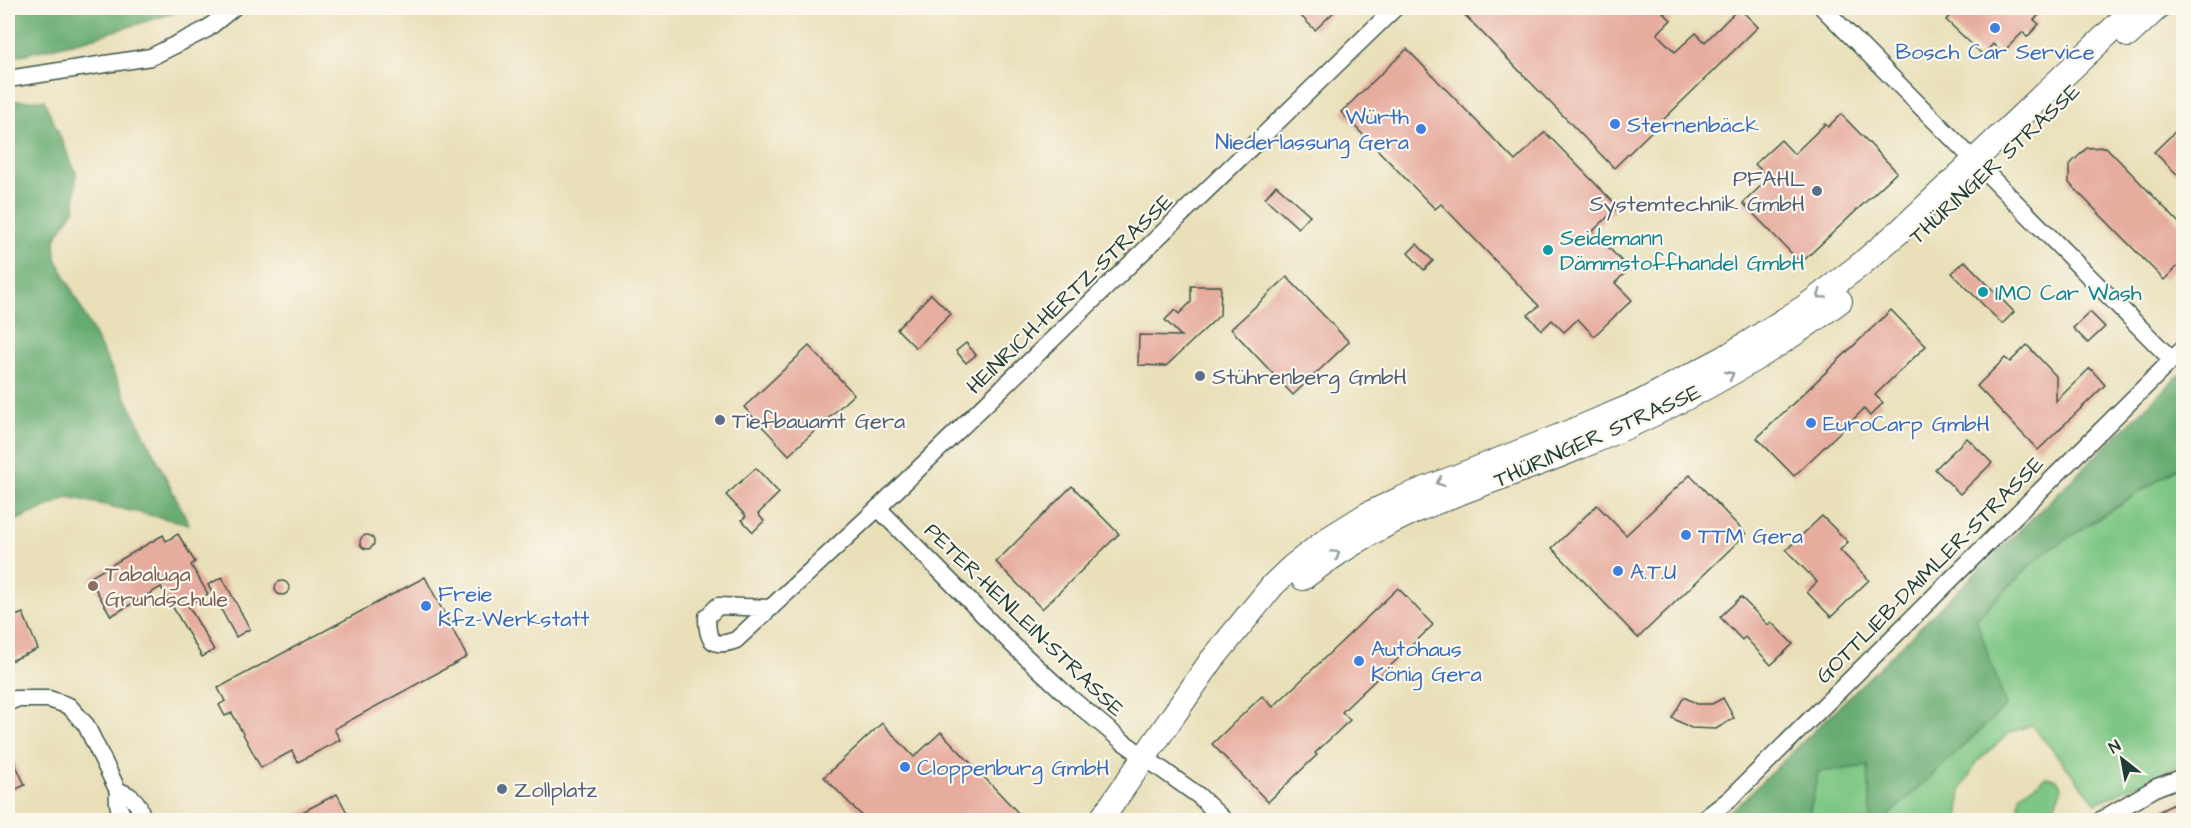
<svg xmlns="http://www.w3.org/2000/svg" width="2191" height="828" font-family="'Architects Daughter',sans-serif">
<rect width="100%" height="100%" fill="#fbf7ec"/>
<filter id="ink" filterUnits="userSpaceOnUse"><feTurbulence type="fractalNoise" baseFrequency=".0167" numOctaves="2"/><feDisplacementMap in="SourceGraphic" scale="12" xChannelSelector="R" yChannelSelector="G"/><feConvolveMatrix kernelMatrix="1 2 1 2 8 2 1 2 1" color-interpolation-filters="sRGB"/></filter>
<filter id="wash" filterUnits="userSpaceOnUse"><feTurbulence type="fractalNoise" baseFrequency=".008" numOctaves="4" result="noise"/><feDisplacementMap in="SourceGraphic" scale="24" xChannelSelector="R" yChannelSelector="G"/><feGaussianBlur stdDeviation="1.35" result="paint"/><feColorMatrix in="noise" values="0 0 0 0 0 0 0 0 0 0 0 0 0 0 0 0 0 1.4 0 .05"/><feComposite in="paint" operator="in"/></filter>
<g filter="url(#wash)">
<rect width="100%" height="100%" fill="#e9e0ba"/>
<g fill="#7dc683" stroke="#4e825c" stroke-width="1.5">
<polygon points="2183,464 2183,764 2096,803 2032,725 2011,732 1977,762 1961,790 1958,820 1884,820 2006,706 1976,619 2040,556"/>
<polygon points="1869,766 1871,820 1808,820 1818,772"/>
<polygon points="2047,777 2057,779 2062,788 2055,804 2024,820 2019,807 2020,795"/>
</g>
<g fill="#66ab71" stroke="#427452" stroke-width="1.5">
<polygon points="8,8 183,8 174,13 88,39 8,58"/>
<polygon points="44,100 76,173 75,208 55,239 56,258 189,524 69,497 8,524 8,101"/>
<polygon points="2183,371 2183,464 2040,556 1976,619 2006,706 1884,820 1871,820 1868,766 1818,772 1808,820 1718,820 1739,804"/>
</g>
<g id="blocks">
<g fill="#e6ac9e">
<polygon points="1293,8 1338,8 1315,30"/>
<polygon points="1458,8 1659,8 1671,20 1657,34 1675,52 1696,33 1705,42 1739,8 1758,27 1614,168"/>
<polygon points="1957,8 2046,8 2034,20 2039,24 2027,37 2023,32 2002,53 1993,44 1983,55 1946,20"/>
<polygon points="1407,49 1515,161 1545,132 1618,207 1593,231 1629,269 1615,283 1632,300 1594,336 1578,319 1564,332 1552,320 1542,330 1528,315 1539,306 1441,204 1435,209 1341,112"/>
<polygon points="1841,114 1897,172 1801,263 1743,203 1769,178 1755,164 1781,140 1794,154 1825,124 1828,127"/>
<polygon points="2184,123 2184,181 2154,152"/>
<polygon points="2106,147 2184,228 2184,260 2164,280 2069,183 2069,165 2087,148"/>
<polygon points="1276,185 1310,215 1298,228 1265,198"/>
<polygon points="1417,244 1433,261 1424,270 1408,253"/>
<polygon points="1965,261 2014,312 2002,324 1952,273"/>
<polygon points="1287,277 1349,342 1293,395 1231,329"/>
<polygon points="1191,286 1221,286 1220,315 1166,366 1138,365 1139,335 1181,336 1165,320 1175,310 1179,314 1191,302"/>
<polygon points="931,294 951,314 916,348 897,329"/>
<polygon points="1891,310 1926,346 1875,395 1883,403 1870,416 1864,409 1794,476 1757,438"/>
<polygon points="2090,312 2105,327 2088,343 2073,328"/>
<polygon points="966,343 976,355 966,363 956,351"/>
<polygon points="2027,345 2056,376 2056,401 2090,368 2105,385 2038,450 1977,386 2005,358 2010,362"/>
<polygon points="809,346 854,394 789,455 744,407"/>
<polygon points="1967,438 1992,463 1960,494 1935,469"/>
<polygon points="756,468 779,493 758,514 764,521 753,532 742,520 746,516 726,495"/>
<polygon points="1690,475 1746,534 1638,638 1552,548 1597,505 1626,535"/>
<polygon points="1072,486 1119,534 1042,609 996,562"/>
<polygon points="1822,516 1848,542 1840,550 1869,580 1831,617 1807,592 1817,582 1786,550"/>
<polygon points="178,534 195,562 191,565 208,594 188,605 214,650 202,657 161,587 111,616 89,578 163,535 166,541"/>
<circle cx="367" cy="542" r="7"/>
<polygon points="222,577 250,629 236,637 208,585"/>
<polygon points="425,577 467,657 334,729 340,740 298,762 292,751 261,768 232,713 225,716 219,705 225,701 218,688"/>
<circle cx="282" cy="588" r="7"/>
<polygon points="1398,588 1433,625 1342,712 1350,720 1315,753 1317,755 1268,802 1212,744 1262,696 1273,707"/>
<polygon points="1741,597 1768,625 1771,622 1793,644 1771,665 1745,637 1742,640 1720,617"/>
<polygon points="23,613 38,649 8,662 8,619"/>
<polygon points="1684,697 1697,704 1712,704 1723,698 1734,718 1716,729 1691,728 1672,718"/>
<polygon points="882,723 914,757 941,732 1025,820 866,820 824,777"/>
<polygon points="8,748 25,785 8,793"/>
<polygon points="337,794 351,820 287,820"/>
<polygon points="2184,799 2184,820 2142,820"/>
</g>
</g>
</g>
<g filter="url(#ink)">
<use href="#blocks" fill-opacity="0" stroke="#3d5548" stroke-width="1.5"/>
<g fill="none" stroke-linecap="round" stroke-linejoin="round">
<g stroke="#3d5548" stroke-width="19">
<g id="street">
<polyline points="1823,8 2171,359"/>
<polyline points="8,79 151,57 207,29 233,8"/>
<polyline points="878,508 1014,646 1068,696 1122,741 1199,796 1224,820"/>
<path d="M771,608L718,606L707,617C707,640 712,649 736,640L878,508L1395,8"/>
<path d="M8,703L15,699H49L69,706L86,725L118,791C117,803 118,812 127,820"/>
<path d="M118,791C133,795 141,805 142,820"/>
<polyline points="1703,820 1731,798 2184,348"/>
<polyline points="2101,820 2157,787 2184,777"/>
</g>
</g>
<g stroke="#3d5548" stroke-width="26">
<g id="secondary">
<polyline points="2128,35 2157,8"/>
<path d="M1303,578C1335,554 1368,533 1404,516C1457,491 1515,474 1570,451C1667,412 1757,364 1840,301"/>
<polyline points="1101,820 1211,661 1273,585 1293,566 1328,539 1368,514 1400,499 1565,434 1639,403 1726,357 1805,307 1860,265 1900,231 2135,8"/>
</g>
</g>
<use href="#street" stroke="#fff" stroke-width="16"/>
<use href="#secondary" stroke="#fff" stroke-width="24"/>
</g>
<defs><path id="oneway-chevron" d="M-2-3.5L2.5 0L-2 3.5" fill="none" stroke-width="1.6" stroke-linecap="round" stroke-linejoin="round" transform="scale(1.5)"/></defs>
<g stroke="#8f9e9a">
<use href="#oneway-chevron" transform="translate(1821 295) rotate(143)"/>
<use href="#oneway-chevron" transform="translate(1730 375) rotate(-30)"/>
<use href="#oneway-chevron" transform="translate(1440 482) rotate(159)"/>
<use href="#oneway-chevron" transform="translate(1336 554) rotate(-34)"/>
</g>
</g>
<g fill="#3f7fe0" stroke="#fbf7ec" stroke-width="2">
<circle cx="1995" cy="28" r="6"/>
<circle cx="1615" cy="124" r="6"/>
<circle cx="1421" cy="129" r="6"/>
<circle cx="1811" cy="423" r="6"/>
<circle cx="1686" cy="535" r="6"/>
<circle cx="1618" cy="571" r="6"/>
<circle cx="426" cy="606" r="6"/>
<circle cx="1359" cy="661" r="6"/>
<circle cx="905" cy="767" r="6"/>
</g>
<g fill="#5c6f8a" stroke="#fbf7ec" stroke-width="2">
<circle cx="1817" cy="191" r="6"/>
<circle cx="1200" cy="376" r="6"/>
<circle cx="720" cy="420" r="6"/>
<circle cx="502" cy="789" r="6"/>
</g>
<g fill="#0f9aa8" stroke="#fbf7ec" stroke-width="2">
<circle cx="1548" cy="250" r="6"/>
<circle cx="1983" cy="292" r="6"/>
</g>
<circle fill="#8d6e63" stroke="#fbf7ec" stroke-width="2" cx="93" cy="586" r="6"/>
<g text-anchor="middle" stroke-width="4.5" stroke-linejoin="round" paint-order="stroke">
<g font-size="22" fill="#366cbe" stroke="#fbf7ec" text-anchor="start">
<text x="1995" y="59" text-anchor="middle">Bosch Car Service</text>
<text x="1409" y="124" text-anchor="end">Würth<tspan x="1409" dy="25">Niederlassung Gera</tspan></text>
<text x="1627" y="132">Sternenbäck</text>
<text x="1823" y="431">EuroCarp GmbH</text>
<text x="1698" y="543">TTM Gera</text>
<text x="1630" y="579">A.T.U</text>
<text x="438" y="601">Freie<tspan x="438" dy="25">Kfz-Werkstatt</tspan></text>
<text x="1371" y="656">Autohaus<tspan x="1371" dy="25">König Gera</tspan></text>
<text x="917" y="775">Cloppenburg GmbH</text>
</g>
<g font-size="22" fill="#1f3d34" stroke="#fbf7ec">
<text transform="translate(1994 163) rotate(-43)" y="8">THÜRINGER STRASSE</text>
<text transform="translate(1069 293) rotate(-44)" y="8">HEINRICH-HERTZ-STRASSE</text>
<text transform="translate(1597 435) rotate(-24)" y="8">THÜRINGER STRASSE</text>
<text transform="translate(1929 569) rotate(-45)" y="8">GOTTLIEB-DAIMLER-STRASSE</text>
<text transform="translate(1025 619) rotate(44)" y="8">PETER-HENLEIN-STRASSE</text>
</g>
<g font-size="22" fill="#4e5e75" stroke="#fbf7ec" text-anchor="start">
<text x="1805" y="186" text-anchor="end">PFAHL<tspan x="1805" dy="25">Systemtechnik GmbH</tspan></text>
<text x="1212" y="384">Stührenberg GmbH</text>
<text x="732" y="428">Tiefbauamt Gera</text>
<text x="514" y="797">Zollplatz</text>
</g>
<g font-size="22" fill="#0d838f" stroke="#fbf7ec" text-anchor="start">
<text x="1560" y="245">Seidemann<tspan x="1560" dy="25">Dämmstoffhandel GmbH</tspan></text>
<text x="1995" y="300">IMO Car Wash</text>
</g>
<g font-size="22" fill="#785e54" stroke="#fbf7ec" text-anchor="start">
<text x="105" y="581">Tabaluga<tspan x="105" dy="25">Grundschule</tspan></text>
</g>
</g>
<rect width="2191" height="828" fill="none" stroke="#fbf7ec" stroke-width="30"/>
<g transform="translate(2122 759) rotate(329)" stroke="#fbf7ec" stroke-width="4.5" paint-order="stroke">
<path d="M0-4.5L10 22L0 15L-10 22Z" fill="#1f3d34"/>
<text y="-9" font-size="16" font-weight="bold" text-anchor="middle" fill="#1f3d34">N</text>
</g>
</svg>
